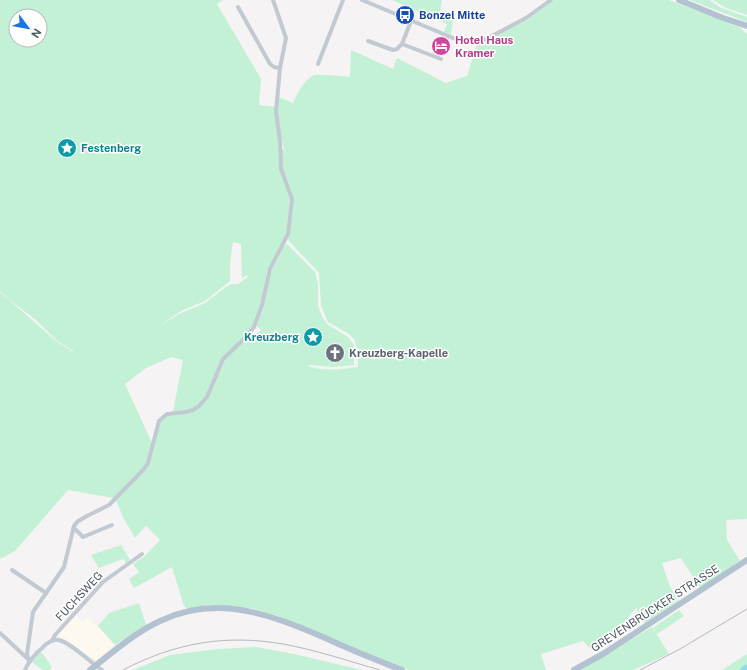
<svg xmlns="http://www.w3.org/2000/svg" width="747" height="670" font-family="'Public Sans',sans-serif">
<rect width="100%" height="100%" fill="#f5f3f3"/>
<polygon fill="#fdf9ef" points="75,615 83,622 88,617 115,645 96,660 84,653 66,639 58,636 59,633"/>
<g fill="#c3f1d5" fill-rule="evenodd">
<path d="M0,0H223L217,4L261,79L259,105L278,107L279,97L293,103C297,93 304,80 314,75C319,74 343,76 350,77L351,50L393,69L397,58L446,83L467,76L477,44L527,20L554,0H669L739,27L747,34V519L726,520L727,540L740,561L700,588L681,558L662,563L669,584L678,601L645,623L636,608L621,626L591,649L583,641L541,654L546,670H409L340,643L278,616L251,608L209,605L188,609L184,606L172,567L134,588L129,579L139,572L133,564L145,556L160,540L146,526L135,538L124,519L116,500L147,467L158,429L163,418L168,415L191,413L205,402L210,394L208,392C199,409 190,412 173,411L183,360L171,357L146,368L125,384L152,443L146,465L113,498L68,490L15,551L0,559V292L57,342L73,352V351L57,341L36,320L11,301L0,291ZM16,16H40V40H16ZM280,132L285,152L289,155L292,154L289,155L282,148V168L286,180L291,190L293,200L288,240L319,273L321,305L326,318L328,322L349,334L354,339L357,348L358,367C342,369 324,372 308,366L309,365L333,367L354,365V345L348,337L328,325L322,317L318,305V283L315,272L287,244L284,246L270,275L262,311L257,325L258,328L261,329V330L252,338L249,336L224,359L218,371H217L222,358L246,335L253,326L260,310L267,272L286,234L290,198L281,174L279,163L278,134ZM233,242L241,244L242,278L247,275L248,277L238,284H231L226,287L205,303L179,314L158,327L181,311L205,301L230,281V262Z"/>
<polygon points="392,0 442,0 440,12 453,18 451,35 444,32 447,24"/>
<polygon points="690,0 710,0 719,7 747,17 747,22"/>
<polygon points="713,0 747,0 747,15 726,8"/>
<polygon points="121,545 130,560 126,563 123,559 99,568 91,555"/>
<polygon points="139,603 146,625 115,645 98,626 109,613"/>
<polygon points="679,610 684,616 657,634 653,628"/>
<polygon points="652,627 669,654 633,670 580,670"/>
<polygon points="256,647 294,654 362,670 133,670 170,655 218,649"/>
<polygon points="40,652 43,654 52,667 49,670 43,670 32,662"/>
<polygon points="747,654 747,670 722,670"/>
</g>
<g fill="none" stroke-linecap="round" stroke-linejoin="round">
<polyline stroke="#90daee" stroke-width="7" points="744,670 747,668"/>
<g stroke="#c1cad2" stroke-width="4">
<polyline points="362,0 453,38 471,42 478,42 486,39 526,18 551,0"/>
<polyline points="238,7 270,64 274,67 280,68"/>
<polyline points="368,41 393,50 397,49 402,44 411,21"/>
<polyline points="402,44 441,59"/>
<polyline points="318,64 343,0"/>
<polyline points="73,529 75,529 83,537 112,525"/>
<polyline points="12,570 46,593"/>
<polyline points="0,633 29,660"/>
<polyline points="52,641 55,635 103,582 142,554"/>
<polyline points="29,661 27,654 33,612 64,567 74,526 77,522 85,517 109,505 144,469 148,463 159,421 167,414 186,412 193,410 199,406 207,397 223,359 247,336 254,327 262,305 270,269 288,234 292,199 281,169 280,141 276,112 280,68 286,38 273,0"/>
<path d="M25,670C29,661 34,655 42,648C46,644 52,639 58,640C69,641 91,663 102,670"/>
</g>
<g stroke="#b3c2d1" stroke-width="6">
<polyline points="679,0 723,18 747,26"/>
<path d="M90,670C112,653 134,633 160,621C217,594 269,614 323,637C349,649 376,660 402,670"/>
<polyline points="574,670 603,654 747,560"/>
</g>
<g stroke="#b5b8bd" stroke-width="1">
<path d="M123,670C174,643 226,634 283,644C316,650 348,661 380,670"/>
<polyline points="640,670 680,649 747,609"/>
</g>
</g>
<defs>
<g id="bus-disc" transform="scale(1)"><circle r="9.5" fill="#1a4fb4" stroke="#fff"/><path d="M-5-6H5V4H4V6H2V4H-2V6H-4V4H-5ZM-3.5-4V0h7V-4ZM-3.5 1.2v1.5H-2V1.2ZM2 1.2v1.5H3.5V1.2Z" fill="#fff"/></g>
<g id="hotel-disc" transform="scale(1)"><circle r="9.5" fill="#d1479c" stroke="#fff"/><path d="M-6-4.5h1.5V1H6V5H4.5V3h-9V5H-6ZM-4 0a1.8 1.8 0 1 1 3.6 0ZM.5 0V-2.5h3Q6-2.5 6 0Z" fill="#fff"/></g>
<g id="sight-disc" transform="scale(1)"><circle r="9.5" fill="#0f9aa8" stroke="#fff"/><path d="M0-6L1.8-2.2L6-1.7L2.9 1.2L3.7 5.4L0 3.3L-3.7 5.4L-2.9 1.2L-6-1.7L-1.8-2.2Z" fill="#fff"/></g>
<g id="church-disc" transform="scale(1)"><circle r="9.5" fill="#6b7280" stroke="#fff"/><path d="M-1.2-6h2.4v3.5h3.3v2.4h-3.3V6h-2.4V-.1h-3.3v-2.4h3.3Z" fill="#fff"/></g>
</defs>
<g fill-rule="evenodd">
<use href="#bus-disc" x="405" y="15"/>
<use href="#hotel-disc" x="441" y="46"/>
<use href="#sight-disc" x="67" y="148"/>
<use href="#sight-disc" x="313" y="337"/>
<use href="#church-disc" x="335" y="353"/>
</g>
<g text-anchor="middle" stroke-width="3" stroke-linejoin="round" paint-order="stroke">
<g font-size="11" font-weight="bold" fill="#164399" stroke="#fff" text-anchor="start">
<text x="419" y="19">Bonzel Mitte</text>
</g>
<g font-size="11" font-weight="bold" fill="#b23c85" stroke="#fff" text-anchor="start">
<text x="455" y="44">Hotel Haus<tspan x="455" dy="13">Kramer</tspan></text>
</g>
<g font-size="11" font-weight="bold" fill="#0d838f" stroke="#fff" text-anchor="start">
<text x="81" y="152">Festenberg</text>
<text x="299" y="341" text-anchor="end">Kreuzberg</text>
</g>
<g font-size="11" font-weight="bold" fill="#5b616d" stroke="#fff" text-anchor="start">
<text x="349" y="357">Kreuzberg-Kapelle</text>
</g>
<g font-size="11" fill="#4a5661" stroke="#fff">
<text transform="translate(79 596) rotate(-47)" y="4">FUCHSWEG</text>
<text transform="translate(655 608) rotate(-33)" y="4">GREVENBRÜCKER STRASSE</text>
</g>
</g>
<g transform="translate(28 28) rotate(122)"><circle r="19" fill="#ffffff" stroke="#b7bbc0"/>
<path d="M0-3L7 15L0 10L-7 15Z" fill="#1a73e8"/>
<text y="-6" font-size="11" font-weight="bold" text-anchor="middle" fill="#4a5661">N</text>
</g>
</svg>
